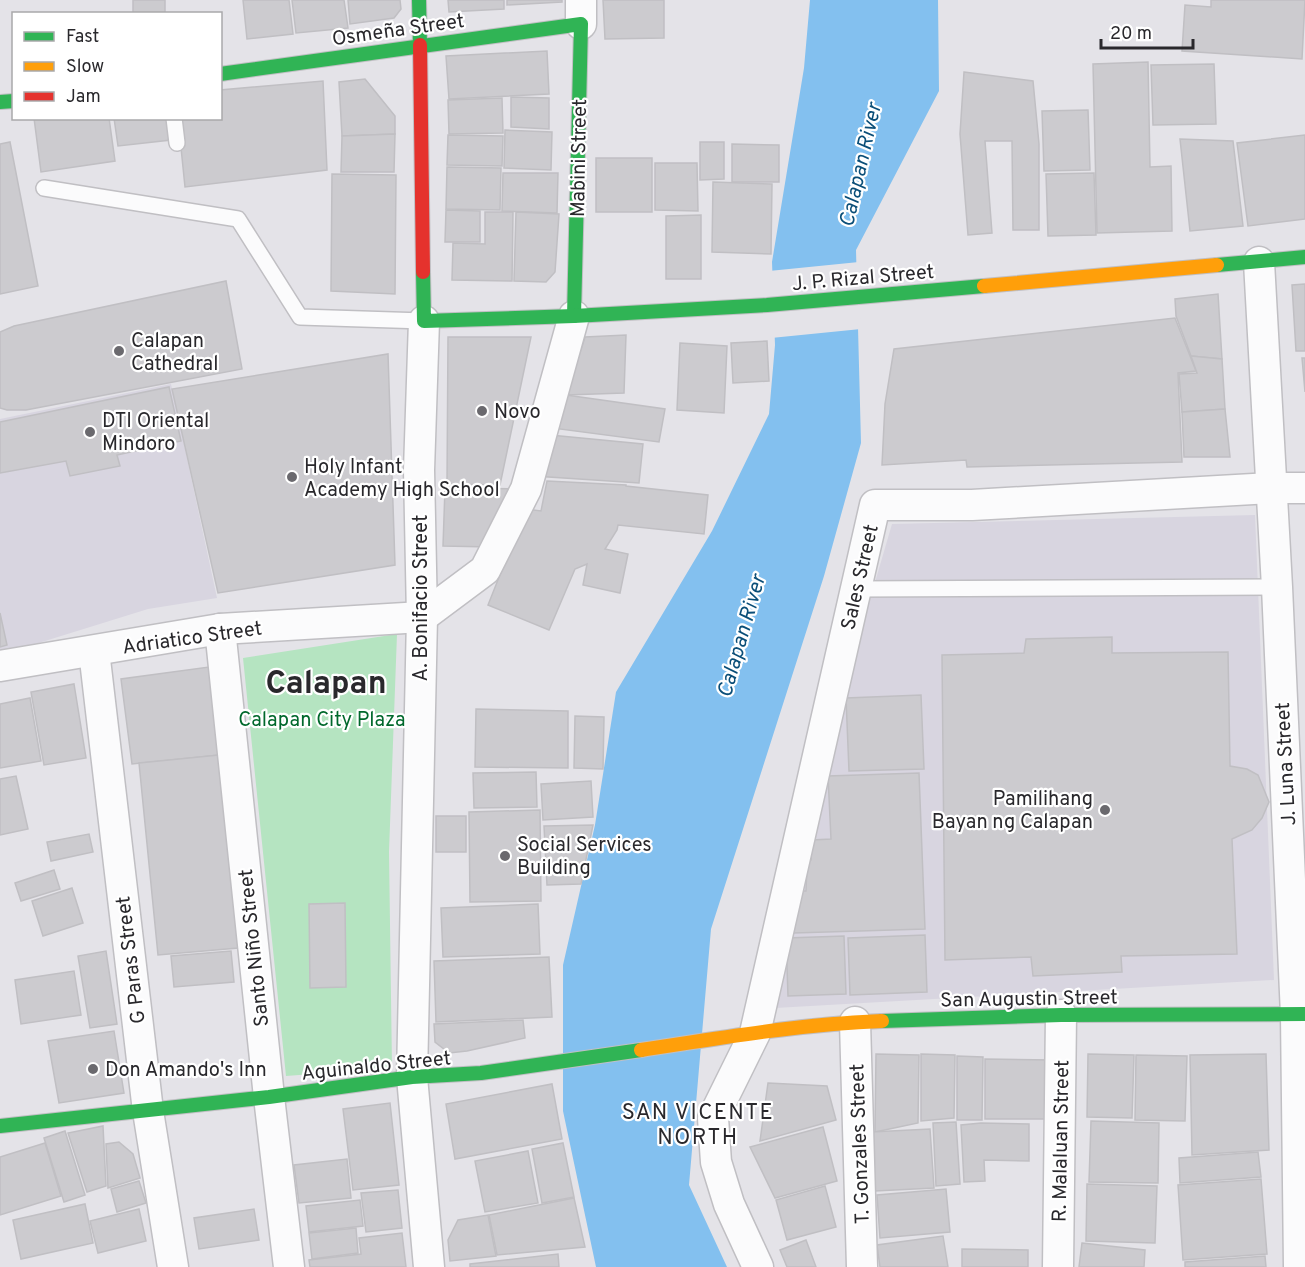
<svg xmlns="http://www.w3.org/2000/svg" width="1305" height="1267" font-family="Overpass,sans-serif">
<rect width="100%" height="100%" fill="#e4e3e8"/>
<g fill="#d8d5e0">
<polygon points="171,384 217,598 148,609 16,650 0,653 0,419"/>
<polygon points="1255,515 1274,980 775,1008 770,942 892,524"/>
</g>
<polygon fill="#b5e4c1" points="397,634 389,852 392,1068 286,1076 243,658"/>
<polygon fill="#83c0ef" points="810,0 938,0 939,91 856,250 861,443 824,576 711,929 689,1185 727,1267 596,1267 563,1111 563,965 595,825 616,692 712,531 769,414 775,345 772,262 804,68"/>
<polygon fill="#e4e3e8" points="859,262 861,329 771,338 769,271"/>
<g fill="#cccbcf" stroke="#c0bfc3" stroke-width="1.5">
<rect x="133" y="0" width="32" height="14"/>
<polygon points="243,0 289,0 293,34 247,39"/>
<polygon points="292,0 344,0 348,28 296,33"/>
<polygon points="348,0 400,0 401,9 394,18 350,24"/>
<polygon points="448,0 504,0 504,9 449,12"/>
<polygon points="507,0 562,0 562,2 507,5"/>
<polygon points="603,0 664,0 664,38 605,39"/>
<polygon points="1211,0 1305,0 1302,59 1182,51 1185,5 1211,7"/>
<polygon points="547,51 549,94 449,99 446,56"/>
<polygon points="1148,62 1150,167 1171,166 1172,231 1097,233 1093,64"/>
<polygon points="1214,64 1216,124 1153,125 1151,65"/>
<polygon points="964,72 1033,81 1039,144 1039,230 1013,230 1012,141 985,141 992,233 968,235 960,134"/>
<polygon points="365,79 395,116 395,134 342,136 339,82"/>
<polygon points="323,81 327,170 185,187 178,118 220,118 220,90"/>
<polygon points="511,97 549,98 549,129 511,127"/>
<polygon points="502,98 503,133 449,134 448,100"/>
<polygon points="1088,110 1090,170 1044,171 1042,111"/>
<polygon points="34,118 109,118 115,161 41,172"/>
<polygon points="114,118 168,118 171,140 118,146"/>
<polygon points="505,130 552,132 551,170 504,168"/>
<polygon points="395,134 394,172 341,172 342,136"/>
<polygon points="448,135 503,136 502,166 447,165"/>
<polygon points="1305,135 1305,219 1248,226 1237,143"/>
<polygon points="1180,139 1233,141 1243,226 1190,231"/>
<polygon points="10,142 38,286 0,294 0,144"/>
<polygon points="700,142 724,142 724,179 700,180"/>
<polygon points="732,144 779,145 779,182 732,182"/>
<rect x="596" y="158" width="56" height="54"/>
<polygon points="655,163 697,163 698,211 655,210"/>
<polygon points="447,167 501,168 500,210 446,209"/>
<polygon points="503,173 558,173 557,213 502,211"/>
<polygon points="1094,173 1096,235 1048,236 1046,174"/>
<polygon points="332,174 396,175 395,294 331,291"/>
<polygon points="713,182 772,184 771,254 712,252"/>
<polygon points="446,210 480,211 480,242 445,242"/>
<polygon points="485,212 513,212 512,281 452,280 453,243 485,244"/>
<polygon points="516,212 559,214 555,272 546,282 514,281"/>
<polygon points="701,215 701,279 666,279 666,216"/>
<polygon points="226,281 242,369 26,410 7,410 0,408 0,332 14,326"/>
<polygon points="1305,284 1305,351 1296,351 1292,285"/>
<polygon points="1218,294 1222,359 1191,356 1176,316 1175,299"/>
<polygon points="1175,318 1196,371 1178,373 1182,462 967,467 966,460 882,465 885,404 894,349"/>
<polygon points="626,335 624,393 566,395 585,337"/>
<polygon points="448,337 531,337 500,485 447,484"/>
<polygon points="767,341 769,381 733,383 731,343"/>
<polygon points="680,343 727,346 724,413 677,410"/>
<polygon points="388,354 395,565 218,593 172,389"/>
<polygon points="1191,356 1222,359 1225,409 1182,412 1179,374 1197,373"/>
<polygon points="1302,358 1305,358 1305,392"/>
<polygon points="169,387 181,441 117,455 120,466 70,476 66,461 0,473 0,422"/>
<polygon points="566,395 665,409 659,442 552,428"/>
<polygon points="1225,409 1230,457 1184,457 1182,412"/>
<polygon points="550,435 643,444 639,483 534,476"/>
<polygon points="547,481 626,485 626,486 708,495 704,534 618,525 617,530 605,549 628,554 620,593 583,585 587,564 575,569 549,630 488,605 526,509 541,511"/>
<polygon points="445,488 520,489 491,547 443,546"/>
<polygon points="0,613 7,645 0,647"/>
<polygon points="1112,637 1112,653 1228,652 1230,766 1247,769 1258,775 1269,802 1262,818 1252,830 1232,839 1237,954 1121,956 1122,972 1033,976 1031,957 945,960 942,655 1024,653 1026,639"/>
<polygon points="209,667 219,755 132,764 121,679"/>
<polygon points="74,684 86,758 44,765 31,692"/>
<polygon points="921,695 924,769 849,771 846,698"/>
<polygon points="30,698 41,761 0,768 0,704"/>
<polygon points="476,709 568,711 568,768 475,767"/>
<polygon points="575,716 604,717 603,769 574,768"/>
<polygon points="219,755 238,948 158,955 139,763"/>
<polygon points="536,772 537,807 474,808 473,773"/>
<polygon points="919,773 925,929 794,933 792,891 806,891 807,864 811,860 812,840 831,839 828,776"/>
<polygon points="16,776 28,829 0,835 0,779"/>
<polygon points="591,781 593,817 543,820 541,784"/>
<polygon points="540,810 541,901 470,902 469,812"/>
<rect x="436" y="816" width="30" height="36"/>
<polygon points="593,825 581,884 547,885 544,826"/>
<polygon points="89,834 93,852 51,861 47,842"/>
<polygon points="54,870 60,889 21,901 15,883"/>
<polygon points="72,888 83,923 43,936 32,901"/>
<polygon points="345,903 346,987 310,988 309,904"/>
<polygon points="538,904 540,954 443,957 441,908"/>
<polygon points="925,935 927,992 850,995 848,938"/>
<polygon points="844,936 846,994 788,996 786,938"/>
<polygon points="106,951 117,1024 90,1028 78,956"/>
<polygon points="231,951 234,982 174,987 171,956"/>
<polygon points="549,957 552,1017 436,1022 434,961"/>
<polygon points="74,971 81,1015 21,1024 15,980"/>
<polygon points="523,1020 525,1038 467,1051 449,1053 435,1042 434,1024"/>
<polygon points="114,1031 124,1093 59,1103 48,1041"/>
<polygon points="876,1054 919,1055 918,1123 875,1132"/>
<polygon points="921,1054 955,1055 954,1118 921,1121"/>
<polygon points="1088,1054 1134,1055 1132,1118 1087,1117"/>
<polygon points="1266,1054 1269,1150 1192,1155 1190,1055"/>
<polygon points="1136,1055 1187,1056 1185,1121 1135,1120"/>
<polygon points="957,1056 983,1057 982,1120 957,1120"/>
<polygon points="985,1059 1051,1060 1050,1119 985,1119"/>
<polygon points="768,1083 827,1086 836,1120 760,1141"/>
<polygon points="552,1084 562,1139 455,1159 446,1104"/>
<polygon points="390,1103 399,1185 353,1190 343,1109"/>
<polygon points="1091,1121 1159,1123 1158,1183 1089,1182"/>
<polygon points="956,1122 960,1184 936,1186 933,1123"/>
<polygon points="981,1123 1029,1124 1029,1161 984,1160 985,1181 964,1182 961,1125"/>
<polygon points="103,1126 106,1186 87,1192 68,1133"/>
<polygon points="823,1127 837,1181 775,1198 750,1147"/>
<polygon points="930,1129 934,1188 875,1191 871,1132"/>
<polygon points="65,1131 85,1195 64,1202 44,1138"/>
<polygon points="119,1142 133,1154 140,1178 108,1188 106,1144"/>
<polygon points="45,1143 61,1196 0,1215 0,1157"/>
<polygon points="563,1143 574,1197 542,1203 532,1149"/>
<polygon points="528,1151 538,1203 485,1212 475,1161"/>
<polygon points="1258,1152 1261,1177 1180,1183 1179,1158"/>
<polygon points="347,1159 351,1198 299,1203 294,1165"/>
<polygon points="1261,1179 1267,1254 1183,1260 1178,1185"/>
<polygon points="139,1181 146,1203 117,1212 111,1189"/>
<polygon points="1087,1184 1157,1186 1155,1243 1086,1241"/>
<polygon points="825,1186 836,1227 787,1240 776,1200"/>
<polygon points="946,1189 950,1232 880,1238 877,1195"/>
<polygon points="398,1190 402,1228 366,1232 361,1193"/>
<polygon points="574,1198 585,1247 497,1255 489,1215"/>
<polygon points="360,1200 363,1226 309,1232 306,1206"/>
<polygon points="85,1204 93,1243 21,1259 13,1220"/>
<polygon points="139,1209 146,1241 98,1253 90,1221"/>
<polygon points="254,1209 259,1240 199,1249 194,1218"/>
<polygon points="488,1215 496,1256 450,1261 448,1240 458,1220"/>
<polygon points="356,1228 358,1253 312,1259 309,1233"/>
<polygon points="402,1233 406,1267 310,1267 309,1260 361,1254 359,1238"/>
<polygon points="943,1236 948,1267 880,1267 877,1245"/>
<polygon points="806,1240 816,1267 787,1267 780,1250"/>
<polygon points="1082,1243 1145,1250 1144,1267 1079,1267"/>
<polygon points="962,1249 1028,1250 1028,1267 962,1267"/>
<polygon points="558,1254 559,1267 470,1267 470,1264"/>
<polygon points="1265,1256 1266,1267 1185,1267 1185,1262"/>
</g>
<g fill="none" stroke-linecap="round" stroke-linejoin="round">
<g stroke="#c0bfc3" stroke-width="18">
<g id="lane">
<polyline points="174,118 177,143"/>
<polyline points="44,188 238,219 300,317 424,321"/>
<polyline points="856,589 1277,587"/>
</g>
</g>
<g stroke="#c0bfc3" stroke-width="33">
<g id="street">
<polyline points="581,24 581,0"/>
<polyline points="1259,262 1277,587 1296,1015 1299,1267"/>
<polyline points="424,321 419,470 422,617 412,1077 429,1267"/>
<polyline points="422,617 485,570 526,489 574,316"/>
<polyline points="220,629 269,1097 289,1267"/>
<polyline points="94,651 148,1111 173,1267"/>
<polyline points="0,666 220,629 422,617"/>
<polyline points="855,1022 862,1267"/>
<polyline points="758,1267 729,1204 716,1162 713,1118 755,1033 875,505 972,505 1271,488 1305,488"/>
<polyline points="1058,1267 1061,1015"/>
</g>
</g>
<g stroke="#c0bfc3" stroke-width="16">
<g id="fast">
<polyline points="419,0 420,45"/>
<polyline points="220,74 581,24 574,316"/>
<polyline points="0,102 14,101"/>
<polyline points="1217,265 1305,257"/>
<polyline points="423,272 424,321 574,316 767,305 984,286"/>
<polyline points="882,1021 1061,1015 1305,1014"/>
<polyline points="0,1126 269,1097 412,1077 481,1073 641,1050"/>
</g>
</g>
<g stroke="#c0bfc3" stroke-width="16">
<g id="slow">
<polyline points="984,286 1217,265"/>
<path d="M641,1050C721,1038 801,1024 882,1021"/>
</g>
</g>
<g stroke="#c0bfc3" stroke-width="16">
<polyline id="jam" points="420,45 423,272"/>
</g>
<use href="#lane" stroke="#fbfbfc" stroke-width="15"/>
<use href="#street" stroke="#fbfbfc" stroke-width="30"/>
<use href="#fast" stroke="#30b455" stroke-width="14"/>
<use href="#slow" stroke="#ff9f0a" stroke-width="14"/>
<use href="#jam" stroke="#e5322d" stroke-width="14"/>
</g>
<g fill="#6a696e" stroke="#fff" stroke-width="2">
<circle cx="119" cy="351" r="6"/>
<circle cx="482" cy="411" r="6"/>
<circle cx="90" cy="432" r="6"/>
<circle cx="292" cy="477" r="6"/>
<circle cx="1105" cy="810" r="6"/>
<circle cx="505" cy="856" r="6"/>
<circle cx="93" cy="1069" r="6"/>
</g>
<g text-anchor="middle" stroke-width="4.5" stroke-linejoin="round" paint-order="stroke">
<g font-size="20" fill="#29282c" stroke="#fff">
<text transform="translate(398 29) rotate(-8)" y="7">Osmeña Street</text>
<text transform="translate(578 158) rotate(-89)" y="7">Mabini Street</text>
<text transform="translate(863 277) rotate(-5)" y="7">J. P. Rizal Street</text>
<text transform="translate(859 577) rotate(-77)" y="7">Sales Street</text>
<text transform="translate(420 598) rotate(-90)" y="7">A. Bonifacio Street</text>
<text transform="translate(192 637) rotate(-8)" y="7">Adriatico Street</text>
<text transform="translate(1285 764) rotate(-93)" y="7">J. Luna Street</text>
<text transform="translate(253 948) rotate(-96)" y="7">Santo Niño Street</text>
<text transform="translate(130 960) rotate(-97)" y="7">G Paras Street</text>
<text transform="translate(1029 998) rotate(-1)" y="7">San Augustin Street</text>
<text transform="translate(376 1065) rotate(-6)" y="7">Aguinaldo Street</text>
<text transform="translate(1060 1141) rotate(-89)" y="7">R. Malaluan Street</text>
<text transform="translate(859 1144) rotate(-92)" y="7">T. Gonzales Street</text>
</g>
<g font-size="20" fill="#29282c" stroke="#fff" text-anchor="start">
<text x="131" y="347">Calapan<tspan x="131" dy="23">Cathedral</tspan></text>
<text x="494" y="418">Novo</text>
<text x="102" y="427">DTI Oriental<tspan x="102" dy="23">Mindoro</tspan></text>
<text x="304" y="473">Holy Infant<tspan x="304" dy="23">Academy High School</tspan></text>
<text x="1093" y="805" text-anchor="end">Pamilihang<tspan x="1093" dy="23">Bayan ng Calapan</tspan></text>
<text x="517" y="851">Social Services<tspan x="517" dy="23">Building</tspan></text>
<text x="105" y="1076">Don Amando's Inn</text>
</g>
<g font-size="20" fill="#00682c" stroke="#fff">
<text x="322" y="726">Calapan City Plaza</text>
</g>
<g font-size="21" font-style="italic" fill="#0a4e78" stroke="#fff">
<text transform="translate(860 165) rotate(-77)" y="7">Calapan River</text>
<text transform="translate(741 636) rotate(-74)" y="7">Calapan River</text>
</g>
<g font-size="22" letter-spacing="1.5" fill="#29282c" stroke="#fff">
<text x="698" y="1119">SAN VICENTE<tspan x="698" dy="25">NORTH</tspan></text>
</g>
<g font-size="32" font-weight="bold" fill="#29282c" stroke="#fff">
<text x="326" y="693">Calapan</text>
</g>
</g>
<rect x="12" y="12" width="210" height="108" fill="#ffffff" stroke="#a9a9ab" stroke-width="1.5"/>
<rect x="24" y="32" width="30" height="9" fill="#30b455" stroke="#a9a9ab" stroke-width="1.5"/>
<text x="66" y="42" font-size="18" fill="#29282c">Fast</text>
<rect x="24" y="62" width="30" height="9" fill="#ff9f0a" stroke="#a9a9ab" stroke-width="1.5"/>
<text x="66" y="72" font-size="18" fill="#29282c">Slow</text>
<rect x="24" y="92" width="30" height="9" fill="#e5322d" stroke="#a9a9ab" stroke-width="1.5"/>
<text x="66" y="102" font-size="18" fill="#29282c">Jam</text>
<path d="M1101 39v9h92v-9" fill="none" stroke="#29282c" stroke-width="3"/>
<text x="1110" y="39" font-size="18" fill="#29282c" stroke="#ffffff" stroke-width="4.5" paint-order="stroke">20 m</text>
</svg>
